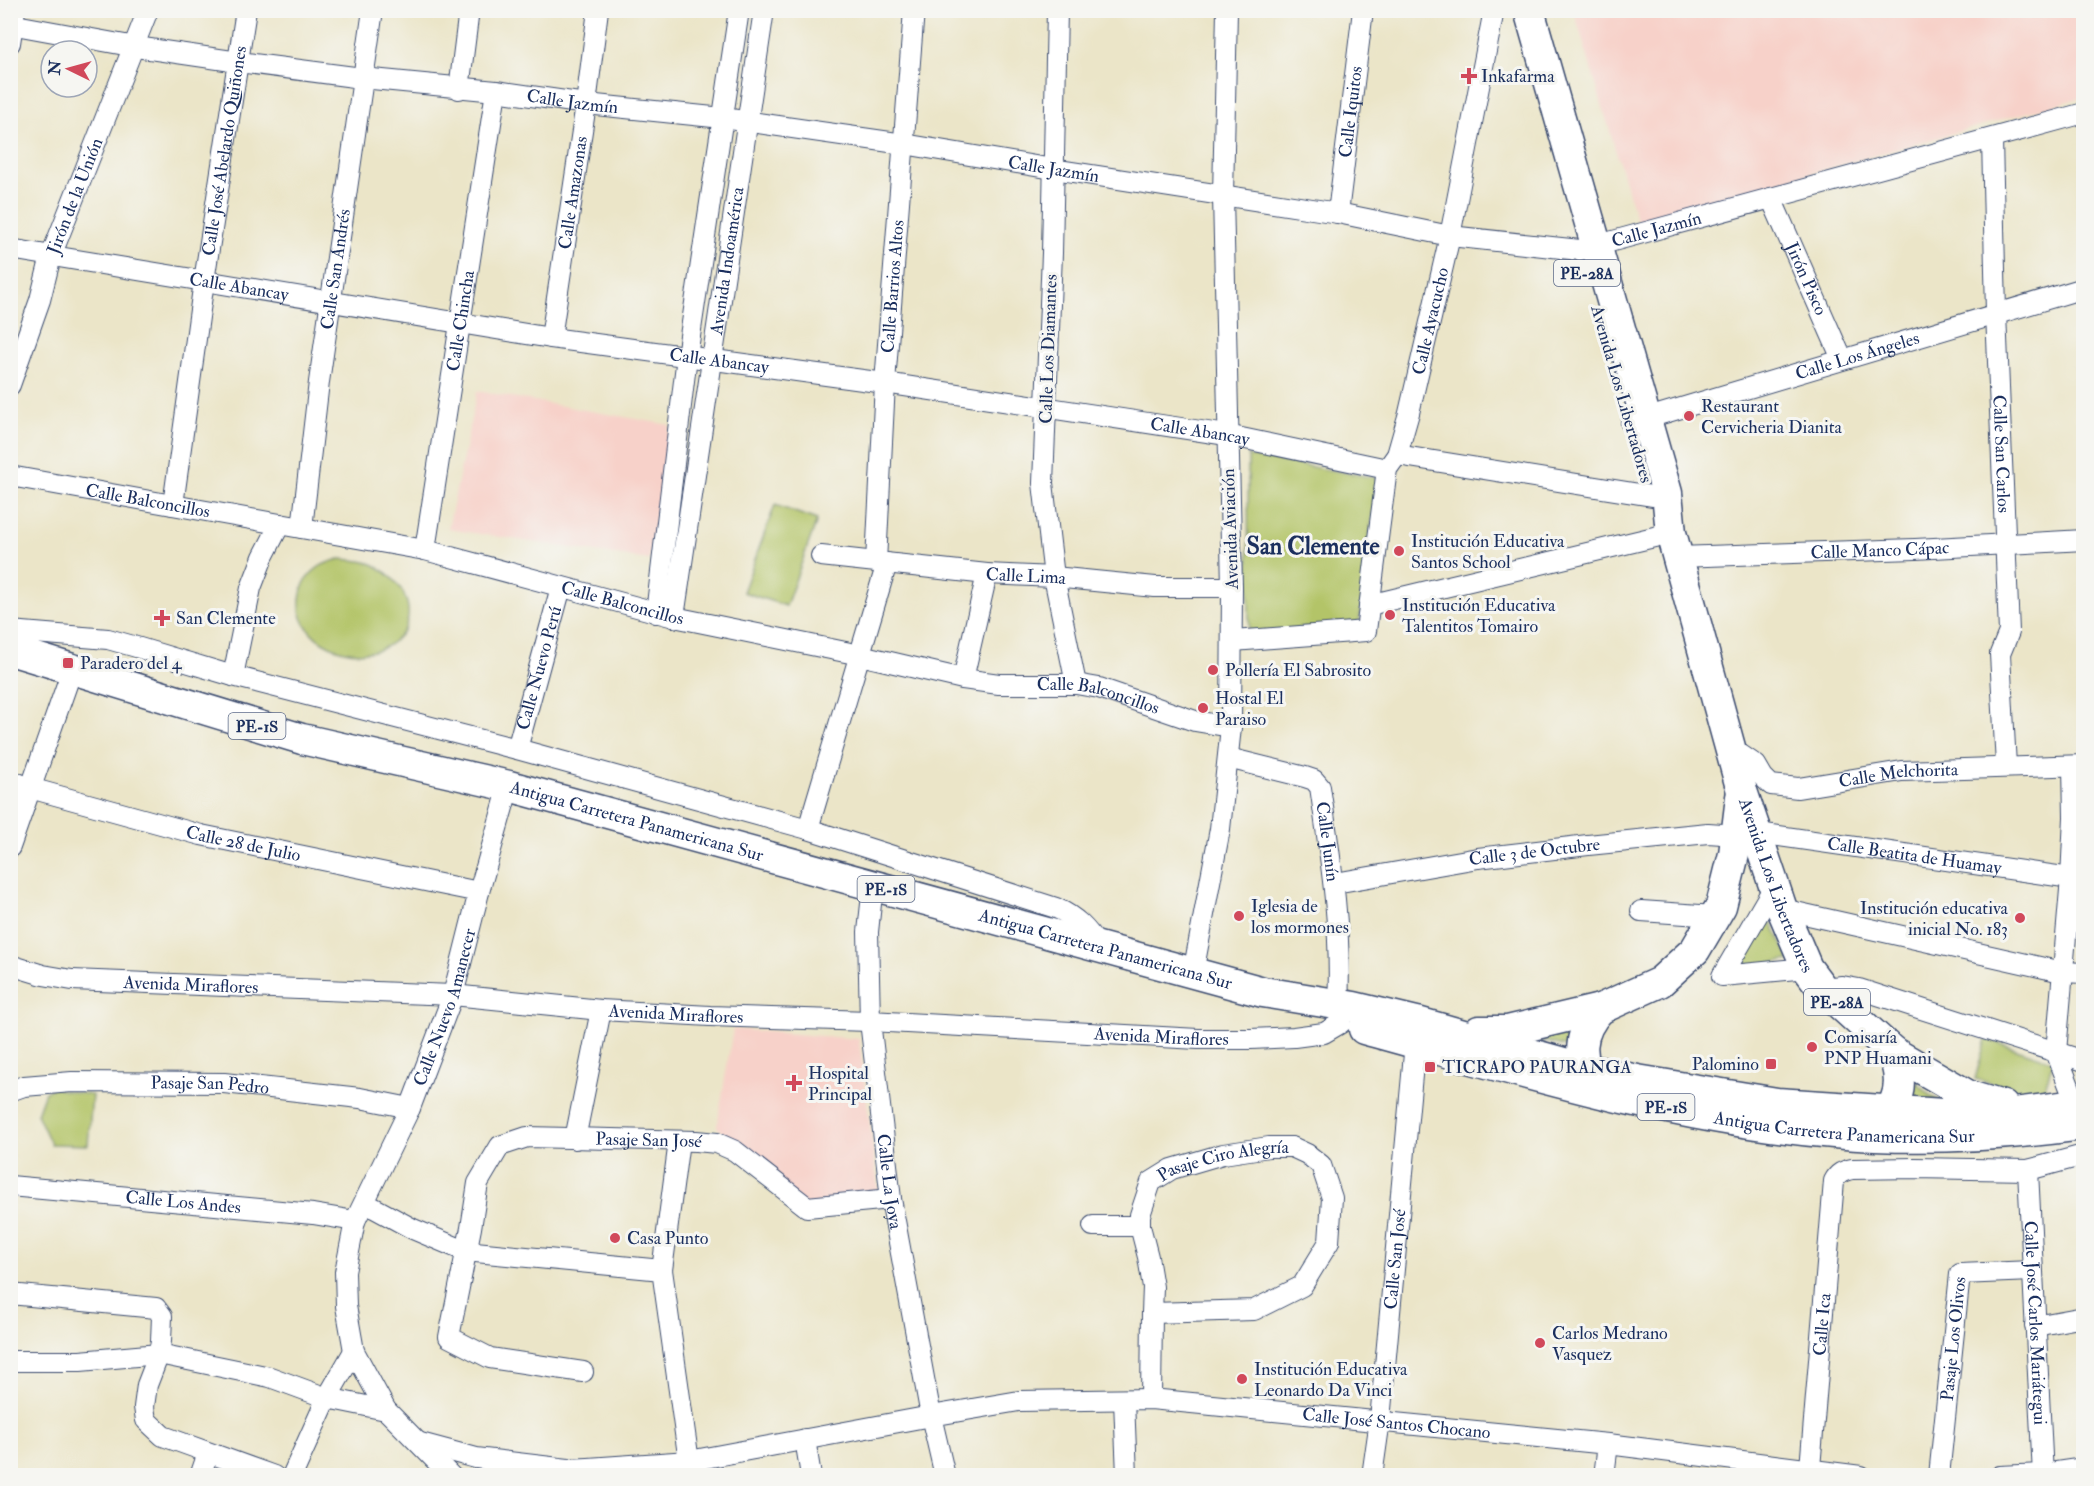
<svg xmlns="http://www.w3.org/2000/svg" width="2094" height="1486" font-family="'IM FELL Double Pica',serif">
<rect width="100%" height="100%" fill="#f6f6f2"/>
<filter id="ink" filterUnits="userSpaceOnUse"><feTurbulence type="fractalNoise" baseFrequency=".0167" numOctaves="2"/><feDisplacementMap in="SourceGraphic" scale="12" xChannelSelector="R" yChannelSelector="G"/><feConvolveMatrix kernelMatrix="1 2 1 2 8 2 1 2 1" color-interpolation-filters="sRGB"/></filter>
<filter id="wash" filterUnits="userSpaceOnUse"><feTurbulence type="fractalNoise" baseFrequency=".008" numOctaves="4" result="noise"/><feDisplacementMap in="SourceGraphic" scale="24" xChannelSelector="R" yChannelSelector="G"/><feGaussianBlur stdDeviation="1.35" result="paint"/><feColorMatrix in="noise" values="0 0 0 0 0 0 0 0 0 0 0 0 0 0 0 0 0 1.4 0 .05"/><feComposite in="paint" operator="in"/></filter>
<g filter="url(#wash)">
<rect width="100%" height="100%" fill="#ebe5c8"/>
<g fill="#f7d1c9">
<polygon points="1574,11 2083,11 2083,97 1637,222"/>
<polygon points="477,391 670,425 649,560 448,529"/>
<polygon points="733,1029 859,1039 879,1196 799,1206 717,1127"/>
</g>
<g fill="#b3c467" stroke="#677a62" stroke-width="1.5">
<polygon points="1248,456 1377,478 1359,624 1249,634"/>
<polygon points="775,505 817,520 786,606 743,592"/>
<path d="M340,559C351,560 362,560 372,564C402,578 424,615 394,641C360,670 289,642 301,593C304,581 309,574 319,567C325,563 333,561 340,559Z"/>
<polygon points="1767,914 1790,960 1737,968"/>
<polygon points="1582,1020 1575,1049 1535,1039"/>
<polygon points="1986,1039 2053,1061 2042,1098 1975,1079"/>
<polygon points="1915,1081 1931,1096 1949,1107 1916,1112 1905,1082"/>
<polygon points="52,1088 92,1095 88,1145 51,1144 37,1114 45,1092"/>
</g>
</g>
<g filter="url(#ink)">
<g fill="none" stroke-linecap="round" stroke-linejoin="round">
<g stroke="#3a4a6e" stroke-width="22">
<g id="minor">
<polyline points="1057,10 1052,253 1043,483 1054,577 1076,684"/>
<path id="s1" d="M10,24L136,47L239,62L362,78L496,91L586,104L723,118L904,144L1053,169L1338,213L1450,236L1580,250L2084,113"/>
<polyline points="10,43 15,10"/>
<polyline points="459,89 469,10"/>
<path id="s2" d="M1992,139L1996,313L2009,632L2000,654L2006,766"/>
<path id="s3" d="M1771,198L1842,359"/>
<path id="s4" d="M1338,213L1363,10"/>
<path id="s5" d="M10,249L551,338L885,383L1227,435L1387,469"/>
<path id="s6" d="M551,338L586,104L598,10"/>
<path id="s7" d="M10,385L40,300L51,256L148,10"/>
<path id="s8" d="M1631,423L2084,288"/>
<polyline points="1397,455 1652,496"/>
<path id="s9" d="M10,476L425,550L674,617L860,655L963,679L999,684H1076L1099,688L1195,721L1231,727"/>
<path id="s10" d="M173,505L204,281L246,10"/>
<path id="s11" d="M302,528L319,382L373,10"/>
<path id="s12" d="M425,550L496,91"/>
<path id="s13" d="M821,556L987,574L1054,577L1155,587H1232"/>
<path id="s14" d="M1678,557L1915,549L2084,540"/>
<path id="s15" d="M876,562L885,383L914,10"/>
<polyline points="1369,605 1671,533"/>
<polyline points="656,613 687,356 739,10"/>
<path id="s16" d="M674,617L764,10"/>
<path d="M10,631L108,639L133,646L233,676L517,749L808,829L1056,908C1076,917 1087,929 1099,947"/>
<path id="s17" d="M1233,641L1366,631L1387,469L1397,455L1409,413L1450,236L1494,10"/>
<polyline points="233,676 251,588 263,557 280,524"/>
<polyline points="963,679 987,574"/>
<path id="s18" d="M1731,748L1756,765L1763,777L1771,785L1798,788L1902,771L2084,765"/>
<path id="s19" d="M517,749L561,587"/>
<path id="s20" d="M1228,758L1305,777L1314,780L1320,787C1331,861 1342,930 1338,1005"/>
<polyline points="2073,766 2074,817 2071,878 2056,1052 2076,1104"/>
<path id="s21" d="M10,780L30,788L201,835L479,892"/>
<polyline points="808,829 887,563"/>
<path id="s22" d="M1758,833L2071,878"/>
<polyline points="10,847 72,670"/>
<path id="s23" d="M1335,883L1478,858L1588,845L1708,833L1737,835"/>
<path id="s24" d="M873,885L868,932L870,1021L891,1199L931,1416L945,1476"/>
<polyline points="1775,885 1722,976 1807,968"/>
<polyline points="1782,909 2062,972 2084,973"/>
<polyline points="1641,911 1715,916"/>
<path id="s25" d="M10,965L43,975L72,980L453,995L601,1010L710,1016L870,1021L1198,1039H1251L1294,1037L1324,1033L1341,1023"/>
<polyline points="1193,973 1220,829 1231,727 1232,587 1223,196 1227,10"/>
<polyline points="1822,988 1842,986 1859,989 2084,1061"/>
<path id="s26" d="M10,1091L24,1086L72,1082L224,1083L360,1098L410,1108"/>
<polyline points="575,1139 601,1010"/>
<polyline points="679,1141 662,1270 691,1476"/>
<path id="s27" d="M2028,1170L2043,1476"/>
<path id="s28" d="M10,1186L313,1214L355,1221"/>
<polyline points="365,1203 413,1229 465,1251 662,1270"/>
<polyline points="1093,1226 1140,1226"/>
<polyline points="10,1294 156,1308 162,1316 161,1341 159,1354 147,1385 144,1407 146,1420 163,1436 274,1476"/>
<polyline points="2035,1326 2084,1317"/>
<polyline points="10,1361 80,1361 159,1354 270,1377 327,1398 354,1351"/>
<path id="s29" d="M583,1372L490,1358L449,1337L471,1228L478,1183L500,1146L527,1137L696,1141L717,1143L735,1151L807,1207L891,1199"/>
<path id="s30" d="M1151,1399L1152,1313L1153,1287L1148,1257L1140,1226V1215L1151,1182L1172,1169L1223,1154L1269,1147H1292L1307,1154L1321,1165L1332,1198L1329,1242L1302,1286L1254,1310L1152,1313"/>
<polyline points="1124,1400 1127,1476"/>
<polyline points="805,1439 811,1476"/>
<path id="s31" d="M420,1443L476,1458L568,1469L588,1468L689,1461L931,1416L1019,1401L1151,1399L1608,1444L1861,1476"/>
<path id="s32" d="M1810,1468L1834,1181C1838,1173 1843,1171 1852,1169L1915,1168L2028,1170L2084,1155"/>
<polyline points="200,1476 208,1453"/>
<polyline points="292,1476 327,1398 386,1410"/>
<path id="s33" d="M451,1476L386,1410L354,1351L346,1306L345,1272L355,1221L410,1108L453,995L479,892L509,786"/>
<path id="s34" d="M1372,1476L1380,1420L1415,1043"/>
<polyline points="1604,1476 1608,1444"/>
<path id="s35" d="M1939,1476L1960,1274L2032,1271"/>
<polyline points="2000,1476 2043,1474 2084,1468"/>
</g>
</g>
<g stroke="#3a4a6e" stroke-width="33">
<g id="highway">
<path id="s36" d="M1529,10L1667,493L1671,533L1742,791L1782,909L1807,968L1822,988L1893,1052L1969,1096L2003,1106"/>
<path id="s37" d="M10,650L302,739L509,786L1263,992L1354,1007L1417,1022L1585,1069L1637,1080L1777,1103L1943,1114H2006L2084,1104"/>
<path id="s38" d="M1364,1029C1518,1071 1674,1120 1834,1133C1917,1141 2001,1136 2084,1125"/>
<polyline points="1479,1031 1507,1031 1600,1009 1660,982 1695,950 1721,906 1734,854 1741,797"/>
<path d="M1594,1085C1578,1057 1577,1034 1600,1009"/>
<path d="M1879,1126C1900,1100 1904,1084 1893,1052"/>
</g>
</g>
<use href="#minor" stroke="#fff" stroke-width="20"/>
<use href="#highway" stroke="#fff" stroke-width="30"/>
</g>
</g>
<g fill="#d1495b" stroke="#f6f6f2" stroke-width="2">
<path d="M1466 67h6v6h6v6h-6v6h-6v-6h-6v-6h6z"/>
<circle cx="1689" cy="416" r="6"/>
<circle cx="1399" cy="551" r="6"/>
<circle cx="1390" cy="615" r="6"/>
<path d="M159 609h6v6h6v6h-6v6h-6v-6h-6v-6h6z"/>
<rect x="62" y="657" width="12" height="12" rx="3"/>
<circle cx="1213" cy="670" r="6"/>
<circle cx="1203" cy="708" r="6"/>
<circle cx="1239" cy="916" r="6"/>
<circle cx="2020" cy="918" r="6"/>
<circle cx="1812" cy="1047" r="6"/>
<rect x="1765" y="1058" width="12" height="12" rx="3"/>
<rect x="1424" y="1061" width="12" height="12" rx="3"/>
<path d="M791 1074h6v6h6v6h-6v6h-6v-6h-6v-6h6z"/>
<circle cx="615" cy="1238" r="6"/>
<circle cx="1540" cy="1343" r="6"/>
<circle cx="1242" cy="1379" r="6"/>
</g>
<g text-anchor="middle" stroke-width="6" stroke-linejoin="round" paint-order="stroke">
<g fill="#f6f6f2" stroke="#5d6b8a" stroke-width="1.5">
<rect x="1554" y="260" width="66" height="26" rx="4.5"/>
<rect x="228.5" y="713" width="57" height="26" rx="4.5"/>
<rect x="857.5" y="876" width="57" height="26" rx="4.5"/>
<rect x="1804" y="989" width="66" height="26" rx="4.5"/>
<rect x="1637.5" y="1094" width="57" height="26" rx="4.5"/>
</g>
<g font-size="16" font-weight="bold" fill="#1b2f5e">
<text x="1587" y="279">PE-28A</text>
<text x="257" y="732">PE-1S</text>
<text x="886" y="895">PE-1S</text>
<text x="1837" y="1008">PE-28A</text>
<text x="1666" y="1113">PE-1S</text>
</g>
<g font-size="18" fill="#1b2f5e" stroke="#f6f6f2" text-anchor="start">
<text x="1481" y="82">Inkafarma</text>
<text x="1701" y="412">Restaurant<tspan x="1701" dy="21">Cervicheria Dianita</tspan></text>
<text x="1411" y="547">Institución Educativa<tspan x="1411" dy="21">Santos School</tspan></text>
<text x="1402" y="611">Institución Educativa<tspan x="1402" dy="21">Talentitos Tomairo</tspan></text>
<text x="176" y="624">San Clemente</text>
<text x="80" y="669">Paradero del 4</text>
<text x="1225" y="676">Pollería El Sabrosito</text>
<text x="1215" y="704">Hostal El<tspan x="1215" dy="21">Paraiso</tspan></text>
<text x="1251" y="912">Iglesia de<tspan x="1251" dy="21">los mormones</tspan></text>
<text x="2008" y="914" text-anchor="end">Institución educativa<tspan x="2008" dy="21">inicial No. 183</tspan></text>
<text x="1824" y="1043">Comisaría<tspan x="1824" dy="21">PNP Huamani</tspan></text>
<text x="1759" y="1070" text-anchor="end">Palomino</text>
<text x="1442" y="1073">TICRAPO PAURANGA</text>
<text x="808" y="1079">Hospital<tspan x="808" dy="21">Principal</tspan></text>
<text x="627" y="1244">Casa Punto</text>
<text x="1552" y="1339">Carlos Medrano<tspan x="1552" dy="21">Vasquez</tspan></text>
<text x="1254" y="1375">Institución Educativa<tspan x="1254" dy="21">Leonardo Da Vinci</tspan></text>
</g>
<g font-size="18" fill="#1b2f5e" stroke="#f6f6f2">
<text dy="6" stroke="none"><textPath href="#s1" startOffset="568">Calle Jazmín</textPath></text>
<text dy="6" stroke="none"><textPath href="#s4" startOffset="102">Calle Iquitos</textPath></text>
<text dy="6" stroke="none"><textPath href="#s10" startOffset="358">Calle José Abelardo Quiñones</textPath></text>
<text dy="6" stroke="none"><textPath href="#s1" startOffset="1054">Calle Jazmín</textPath></text>
<text dy="6" stroke="none"><textPath href="#s6" startOffset="147">Calle Amazonas</textPath></text>
<text dy="6" stroke="none"><textPath href="#s7" startOffset="200">Jirón de la Unión</textPath></text>
<text dy="6" stroke="none"><textPath href="#s1" startOffset="1666">Calle Jazmín</textPath></text>
<text dy="6" stroke="none"><textPath href="#s16" startOffset="360">Avenida Indoamérica</textPath></text>
<text dy="6" stroke="none"><textPath href="#s11" startOffset="261">Calle San Andrés</textPath></text>
<text dy="6" stroke="none"><textPath href="#s3" startOffset="88">Jirón Pisco</textPath></text>
<text dy="6" stroke="none"><textPath href="#s15" startOffset="276">Calle Barrios Altos</textPath></text>
<text dy="6" stroke="none"><textPath href="#s5" startOffset="232">Calle Abancay</textPath></text>
<text dy="6" stroke="none"><textPath href="#s12" startOffset="232">Calle Chincha</textPath></text>
<text dy="6" stroke="none"><textPath href="#s17" startOffset="452">Calle Ayacucho</textPath></text>
<text transform="translate(1048 349) rotate(-88)" y="6">Calle Los Diamantes</text>
<text dy="6" stroke="none"><textPath href="#s8" startOffset="236">Calle Los Ángeles</textPath></text>
<text dy="6" stroke="none"><textPath href="#s5" startOffset="718">Calle Abancay</textPath></text>
<text transform="translate(1622 394) rotate(74)" y="6">Avenida Los Libertadores</text>
<text dy="6" stroke="none"><textPath href="#s5" startOffset="1204">Calle Abancay</textPath></text>
<text dy="6" stroke="none"><textPath href="#s2" startOffset="315">Calle San Carlos</textPath></text>
<text dy="6" stroke="none"><textPath href="#s9" startOffset="140">Calle Balconcillos</textPath></text>
<text transform="translate(1230 529) rotate(-92)" y="6">Avenida Aviación</text>
<text dy="6" stroke="none"><textPath href="#s14" startOffset="202">Calle Manco Cápac</textPath></text>
<text dy="6" stroke="none"><textPath href="#s13" startOffset="206">Calle Lima</textPath></text>
<text dy="6" stroke="none"><textPath href="#s9" startOffset="626">Calle Balconcillos</textPath></text>
<text dy="6" stroke="none"><textPath href="#s19" startOffset="84">Calle Nuevo Perú</textPath></text>
<text dy="6" stroke="none"><textPath href="#s9" startOffset="1112">Calle Balconcillos</textPath></text>
<text dy="6" stroke="none"><textPath href="#s18" startOffset="184">Calle Melchorita</textPath></text>
<text dy="6" stroke="none"><textPath href="#s37" startOffset="650">Antigua Carretera Panamericana Sur</textPath></text>
<text dy="6" stroke="none"><textPath href="#s20" startOffset="153">Calle Junín</textPath></text>
<text dy="6" stroke="none"><textPath href="#s21" startOffset="242">Calle 28 de Julio</textPath></text>
<text dy="6" stroke="none"><textPath href="#s23" startOffset="202">Calle 3 de Octubre</textPath></text>
<text dy="6" stroke="none"><textPath href="#s22" startOffset="158">Calle Beatita de Huamay</textPath></text>
<text dy="6" stroke="none"><textPath href="#s36" startOffset="910">Avenida Los Libertadores</textPath></text>
<text dy="6" stroke="none"><textPath href="#s37" startOffset="1136">Antigua Carretera Panamericana Sur</textPath></text>
<text dy="6" stroke="none"><textPath href="#s25" startOffset="183">Avenida Miraflores</textPath></text>
<text dy="6" stroke="none"><textPath href="#s33" startOffset="524">Calle Nuevo Amanecer</textPath></text>
<text dy="6" stroke="none"><textPath href="#s25" startOffset="669">Avenida Miraflores</textPath></text>
<text dy="6" stroke="none"><textPath href="#s25" startOffset="1155">Avenida Miraflores</textPath></text>
<text dy="6" stroke="none"><textPath href="#s26" startOffset="201">Pasaje San Pedro</textPath></text>
<text dy="6" stroke="none"><textPath href="#s38" startOffset="492">Antigua Carretera Panamericana Sur</textPath></text>
<text dy="6" stroke="none"><textPath href="#s29" startOffset="490">Pasaje San José</textPath></text>
<text dy="6" stroke="none"><textPath href="#s30" startOffset="297">Pasaje Ciro Alegría</textPath></text>
<text dy="6" stroke="none"><textPath href="#s24" startOffset="298">Calle La Joya</textPath></text>
<text dy="6" stroke="none"><textPath href="#s28" startOffset="174">Calle Los Andes</textPath></text>
<text dy="6" stroke="none"><textPath href="#s34" startOffset="218">Calle San José</textPath></text>
<text dy="6" stroke="none"><textPath href="#s27" startOffset="153">Calle José Carlos Mariátegui</textPath></text>
<text dy="6" stroke="none"><textPath href="#s32" startOffset="144">Calle Ica</textPath></text>
<text dy="6" stroke="none"><textPath href="#s35" startOffset="138">Pasaje Los Olivos</textPath></text>
<text dy="6" stroke="none"><textPath href="#s31" startOffset="986">Calle José Santos Chocano</textPath></text>
</g>
<g font-size="24" font-weight="bold" fill="#1b2f5e" stroke="#f6f6f2">
<text x="1313" y="554">San Clemente</text>
</g>
</g>
<rect width="2094" height="1486" fill="none" stroke="#f6f6f2" stroke-width="36"/>
<g transform="translate(69 69) rotate(275)"><circle r="28" fill="#f6f6f2" stroke="#9ea6b7" stroke-width="1.5"/>
<path d="M0-4.5L10 22L0 15L-10 22Z" fill="#d1495b"/>
<text y="-9" font-size="16" font-weight="bold" text-anchor="middle" fill="#1b2f5e">N</text>
</g>
</svg>
